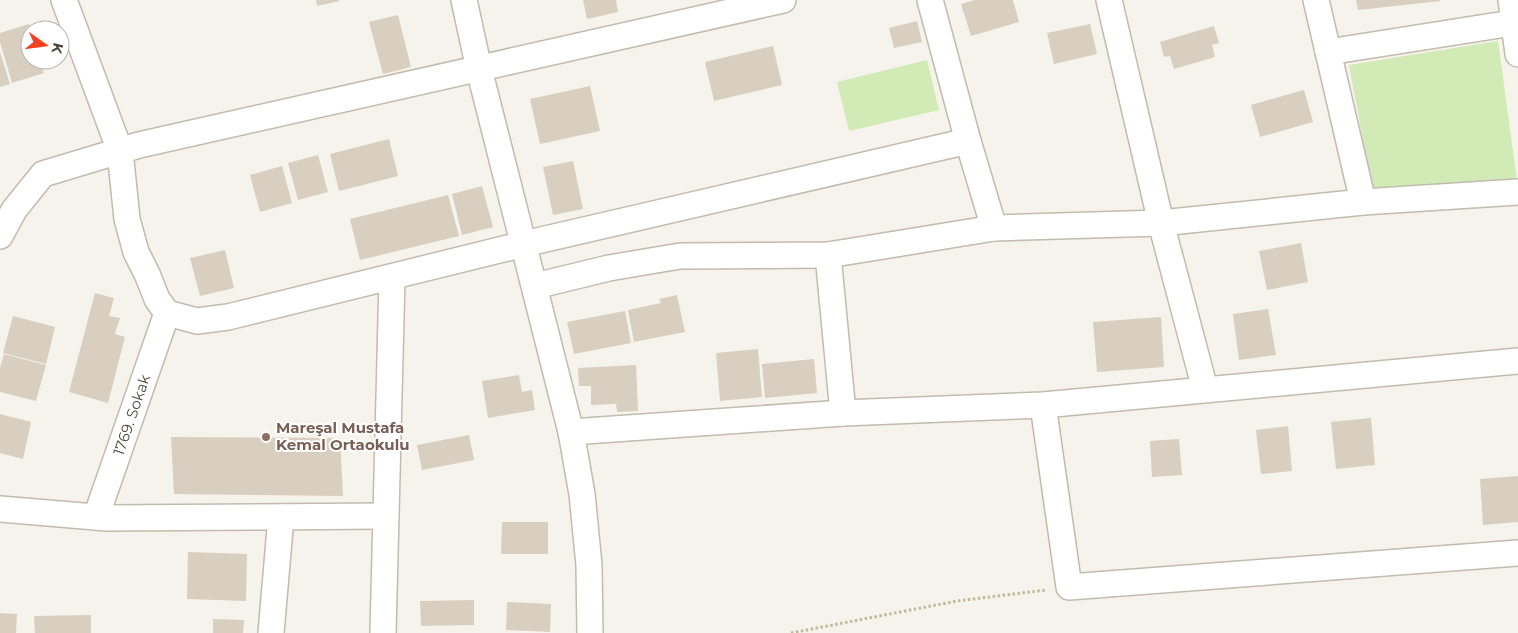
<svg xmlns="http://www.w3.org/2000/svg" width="1518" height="633" font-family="Montserrat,sans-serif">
<rect width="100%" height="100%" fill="#f6f3ec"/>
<g fill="#d2eab5">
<polygon points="1498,41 1517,181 1372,189 1349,65"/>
<polygon points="927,60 939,110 849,131 837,82"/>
</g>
<g fill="#d8cfc1">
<polygon points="316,0 339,0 339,1 317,6"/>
<polygon points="583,0 616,0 618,12 587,19"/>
<polygon points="975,0 1013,0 1019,22 971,36 961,4"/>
<polygon points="1356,0 1440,0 1440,1 1358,10"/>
<polygon points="398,15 411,67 383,74 369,22"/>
<polygon points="917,21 922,42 894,48 889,28"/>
<polygon points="29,24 31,30 30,60 40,60 44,73 12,83 0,42 0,33"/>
<polygon points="1090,24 1097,54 1054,64 1047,33"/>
<polygon points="1214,26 1219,43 1212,45 1215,57 1174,69 1170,56 1164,57 1160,42"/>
<polygon points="773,46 782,85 714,101 705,62"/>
<polygon points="0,52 10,84 0,87"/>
<polygon points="590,86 600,131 540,144 530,99"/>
<polygon points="1304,90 1313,122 1260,137 1251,105"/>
<polygon points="389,139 398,176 339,191 330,154"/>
<polygon points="318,155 328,192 298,200 288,163"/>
<polygon points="573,161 583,209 553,215 543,167"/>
<polygon points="282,166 292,203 260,212 250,175"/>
<polygon points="482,186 493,227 462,235 452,194"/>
<polygon points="448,195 459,236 360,260 350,219"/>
<polygon points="1301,243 1308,282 1267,290 1259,251"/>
<polygon points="225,250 234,288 200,296 190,258"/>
<polygon points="95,293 114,298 109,316 120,318 115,334 125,337 108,403 69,392"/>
<polygon points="677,295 685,332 634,342 628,310 661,303 659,299"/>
<polygon points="1268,309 1276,355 1239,360 1233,314"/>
<polygon points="625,311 631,343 574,354 567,322"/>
<polygon points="13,316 55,327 46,364 3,353"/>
<polygon points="1161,317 1164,367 1097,372 1093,322"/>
<polygon points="758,349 762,397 720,401 716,353"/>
<polygon points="4,354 46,365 36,401 0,392 0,368"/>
<polygon points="814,359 817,393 765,398 762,364"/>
<polygon points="636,365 638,411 617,412 616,404 591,405 591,386 579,386 578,368"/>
<polygon points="519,375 522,392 532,390 535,410 488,418 482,381"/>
<polygon points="0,414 31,422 23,459 0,453"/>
<polygon points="1371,418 1375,465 1336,469 1331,422"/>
<polygon points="1288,426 1292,471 1261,474 1256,430"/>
<polygon points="469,435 474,460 422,470 417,445"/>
<polygon points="171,437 340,438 343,496 174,494"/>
<polygon points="1179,439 1182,475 1152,477 1150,441"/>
<polygon points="1518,476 1518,522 1483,525 1480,479"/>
<polygon points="502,522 548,522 548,554 501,554"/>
<polygon points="188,552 247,554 246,601 187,599"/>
<polygon points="474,600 474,625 421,626 420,601"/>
<polygon points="507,602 551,604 550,632 506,630"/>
<polygon points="0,613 17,614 16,633 0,633"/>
<polygon points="91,615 91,633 35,633 34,616"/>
<polygon points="213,619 244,620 243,633 213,633"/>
</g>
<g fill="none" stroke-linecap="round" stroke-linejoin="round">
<g stroke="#c2bbae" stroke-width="28">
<g id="minor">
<polyline points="64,0 120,151 127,219 136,252 148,276 157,299 167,313 197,321 228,317 524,244 968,141"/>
<polyline points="464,0 479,69 571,432 582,494 589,565 590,633"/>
<polyline points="930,0 968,141 994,228"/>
<polyline points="1109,0 1161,223 1205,389"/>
<polyline points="1316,0 1363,202"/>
<polyline points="1511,0 1518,54"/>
<polyline points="1328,52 1518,22"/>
<polyline points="0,236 14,210 43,174 139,145 783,0"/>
<polyline points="828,255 843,413"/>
<polyline points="535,286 609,268 680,256 828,255 994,228 1161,223 1363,202 1518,192"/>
<polyline points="1043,405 1069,587 1518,553"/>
<polyline points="571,432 843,413 1043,405 1518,361"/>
<polyline points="0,509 107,518 386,516"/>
<polyline points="96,517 167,313"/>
<polyline points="271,633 281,517"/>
<polyline points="383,633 392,278"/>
</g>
</g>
<polyline stroke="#c4b79f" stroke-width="3" stroke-dasharray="2.5 2.5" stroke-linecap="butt" points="791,633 957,601 1046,590"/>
<use href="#minor" stroke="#fff" stroke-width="25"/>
</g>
<circle fill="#8d6e63" stroke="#fff" stroke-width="2" cx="266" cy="437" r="5"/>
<g text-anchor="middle" stroke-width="4" stroke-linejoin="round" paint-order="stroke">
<g font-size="15" fill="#4b4439" stroke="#fff">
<text transform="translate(132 415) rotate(-71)" y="5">1769. Sokak</text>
</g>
<g font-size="15" font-weight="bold" fill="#785e54" stroke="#fff" text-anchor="start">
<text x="276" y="433">Mareşal Mustafa<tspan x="276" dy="17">Kemal Ortaokulu</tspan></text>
</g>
</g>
<g transform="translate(45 45) rotate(104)"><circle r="24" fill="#ffffff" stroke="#b7b4b0"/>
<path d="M0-4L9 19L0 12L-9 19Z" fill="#fc3f1d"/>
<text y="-8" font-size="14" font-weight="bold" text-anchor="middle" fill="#4b4439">K</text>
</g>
</svg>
